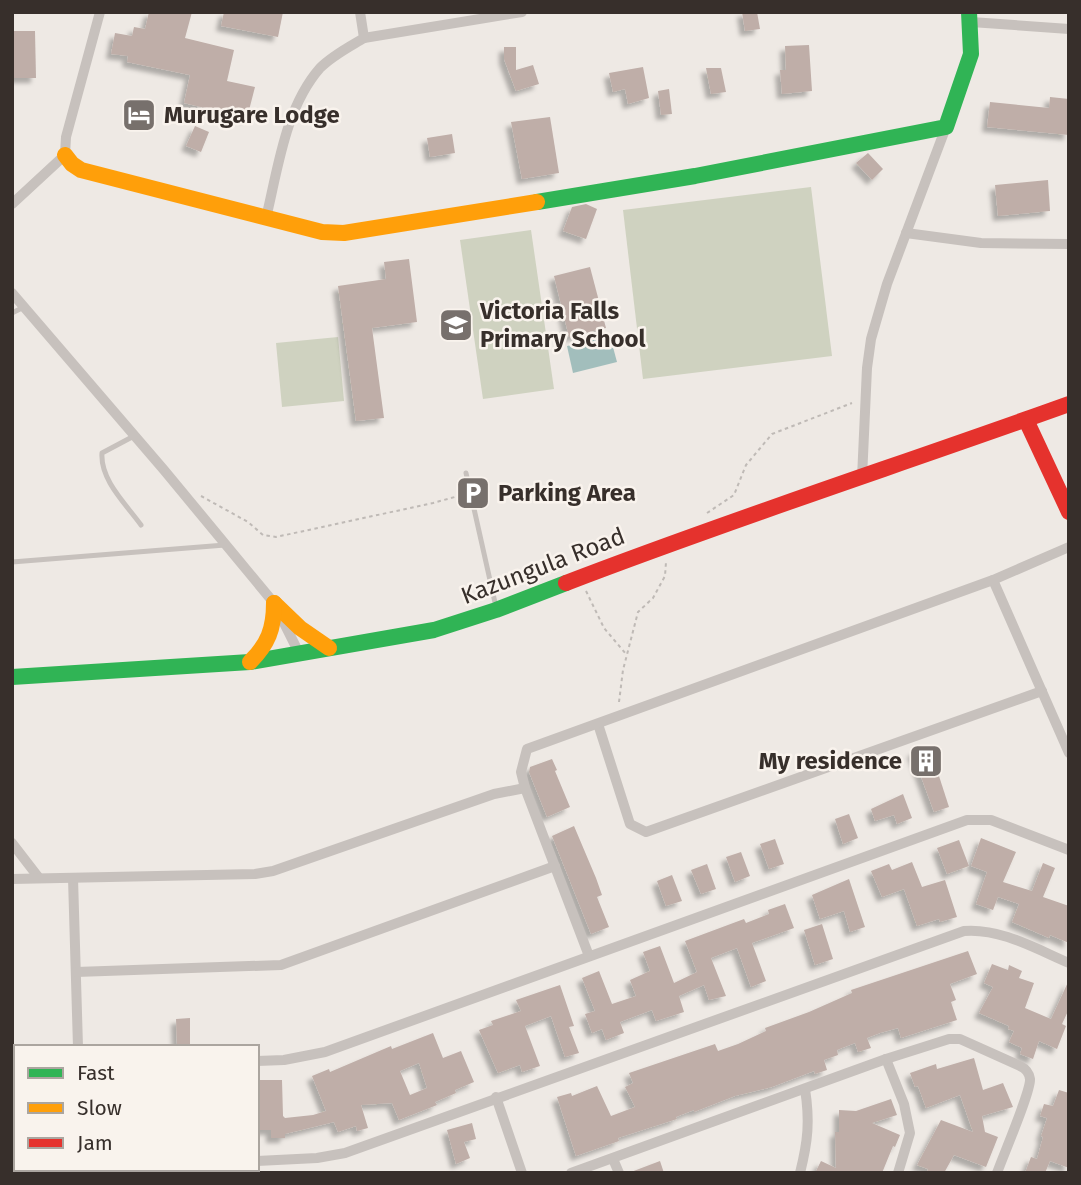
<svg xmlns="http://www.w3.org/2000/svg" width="1081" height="1185" font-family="'Fira Sans',sans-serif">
<defs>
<filter id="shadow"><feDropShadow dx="-5" dy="5" stdDeviation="2" flood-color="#0004"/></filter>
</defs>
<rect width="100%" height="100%" fill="#eee9e4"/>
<g fill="#cfd2c0">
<polygon points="811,187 832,356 643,379 623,210"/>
<polygon points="531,230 554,389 483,399 460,240"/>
<polygon points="338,337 344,401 282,407 276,343"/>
</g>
<polygon fill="#a2bebc" points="610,336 617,362 573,373 567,346"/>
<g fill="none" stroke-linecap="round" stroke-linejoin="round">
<polyline stroke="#a2bebc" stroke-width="3.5" points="73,1173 155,1169"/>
</g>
<g fill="#bfaea8" fill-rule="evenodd" filter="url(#shadow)">
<polygon points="149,12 192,12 185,38 234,50 227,81 255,87 247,118 184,103 190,75 127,62 128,56 111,54 115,33 132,36 134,27 145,29"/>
<polygon points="224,12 283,12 278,37 221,26"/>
<polygon points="742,12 757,12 760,29 745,31"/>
<polygon points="12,31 35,31 36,78 12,78"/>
<polygon points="809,45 812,91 782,94 780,70 786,70 785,46"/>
<polygon points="504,47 516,47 516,70 533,65 539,84 516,91 504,59"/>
<polygon points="643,67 649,98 628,104 625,89 613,92 609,73"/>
<polygon points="706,68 721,68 726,92 711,94"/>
<polygon points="669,89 672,114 661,115 658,91"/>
<polygon points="1050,97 1069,99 1069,135 987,127 990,102 1049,108"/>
<polygon points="550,117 559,173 522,179 511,122"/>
<polygon points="195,126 209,132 201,152 186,146"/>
<polygon points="452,134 455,153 430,157 427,138"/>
<polygon points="868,153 883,169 872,180 856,163"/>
<polygon points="1048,180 1050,211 998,216 995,185"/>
<polygon points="586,204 597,209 586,239 563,231 572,207"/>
<polygon points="409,259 417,322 372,328 384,418 356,421 338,286 386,279 384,262"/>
<polygon points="590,267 606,328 569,337 554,276"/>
<polygon points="929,745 949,807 934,812 912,752"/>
<polygon points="552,759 557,770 555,771 570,807 547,817 529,772 530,767"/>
<polygon points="903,794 912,818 897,824 894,815 875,821 871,809"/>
<polygon points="849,814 858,838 843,844 835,819"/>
<polygon points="574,826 596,878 602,895 597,897 609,927 591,934 552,836"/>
<polygon points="981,838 1016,852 1003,882 1032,891 1043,863 1055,868 1043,897 1069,906 1069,943 1050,935 1049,938 1012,922 1019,904 998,897 993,910 976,904 987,872 971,866"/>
<polygon points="775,839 784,864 769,869 760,844"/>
<polygon points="959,840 969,866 947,874 937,848"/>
<polygon points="741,852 750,876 735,882 726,857"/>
<polygon points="912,862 922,887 945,880 957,917 940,922 939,919 917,926 904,889 882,897 871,871 889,864 892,870"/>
<polygon points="707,864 716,889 701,894 691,870"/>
<polygon points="672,875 682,901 666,906 657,881"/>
<polygon points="849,879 865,927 850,932 844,911 820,919 812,895"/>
<polygon points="785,904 794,928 752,943 766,981 751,987 737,948 711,958 726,996 709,1000 704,985 679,996 684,1012 656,1021 652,1010 620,1022 624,1033 606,1040 602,1029 592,1033 585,1014 595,1011 582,978 599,971 612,1004 636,996 630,980 650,971 643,952 660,946 674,983 697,972 685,941 744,919 746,923 769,914 768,910"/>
<polygon points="822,924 833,959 815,965 804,930"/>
<polygon points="968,951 977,974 950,984 956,1000 951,1002 957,1020 901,1038 898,1028 880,1033 867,1038 871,1048 858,1052 855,1043 837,1050 838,1055 824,1060 827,1070 815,1074 814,1071 772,1087 735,1096 694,1112 694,1110 676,1117 677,1119 618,1138 619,1141 576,1156 557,1097 571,1093 572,1096 597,1086 611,1116 635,1107 625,1087 633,1083 629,1073 715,1044 718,1051 738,1044 766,1031 765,1028 809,1012 852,993 851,990"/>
<polygon points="992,964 1008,970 1009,965 1022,971 1019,978 1034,983 1025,1008 1051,1019 1069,980 1069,1009 1062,1024 1066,1026 1057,1049 1039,1041 1033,1059 1020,1054 1022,1048 1009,1042 1014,1031 1008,1029 1009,1026 979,1013 993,987 984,983"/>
<polygon points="560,985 574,1026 569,1027 579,1053 565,1057 551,1016 525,1026 540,1066 522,1072 520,1065 498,1073 479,1030 493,1025 491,1021 521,1011 516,1000"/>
<polygon points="190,1018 190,1044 177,1044 176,1019"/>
<path d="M433,1033L443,1058L461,1051L474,1082L455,1090L456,1093L435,1102L437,1105L399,1120L392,1103L361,1105L368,1128L357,1131L356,1126L338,1132L334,1122L285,1134V1138H271V1130H257V1080H282L283,1116L285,1118L313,1115L326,1111L312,1076L329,1069L330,1072L391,1046L392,1049ZM419,1063L427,1088L410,1095L400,1071Z"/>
<polygon points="974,1058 983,1090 1003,1083 1013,1107 982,1116 985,1132 998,1137 986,1167 954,1155 944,1173 927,1173 928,1169 917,1165 941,1120 973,1132 960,1095 926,1108 918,1086 915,1087 910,1073 936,1064 937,1069"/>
<polygon points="1059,1090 1069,1093 1069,1168 1050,1161 1045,1173 1025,1173 1031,1157 1037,1159 1043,1137 1041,1136 1047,1118 1040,1116 1044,1104 1053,1106"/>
<polygon points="891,1099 897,1115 872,1123 900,1135 895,1147 893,1146 882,1173 815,1173 821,1161 836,1168 835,1132 839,1132 839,1110 856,1111"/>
<polygon points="472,1123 476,1139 464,1142 470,1158 456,1164 447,1130"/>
<polygon points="660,1161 664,1173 632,1173 631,1172"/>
</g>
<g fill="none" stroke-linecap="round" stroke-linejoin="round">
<g stroke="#bfbab6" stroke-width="2" stroke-dasharray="3.5 3.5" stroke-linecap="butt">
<polyline points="201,496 248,522 263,535 276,537 433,503 462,495"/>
<polyline points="707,513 734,495 746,465 772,434 852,403"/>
<polyline points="586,591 604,628 626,654"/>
<polyline points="619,702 623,670 638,612 653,598 665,576 666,562"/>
</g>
<g stroke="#c7c1bd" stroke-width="5">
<polyline points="12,313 24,307"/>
<path d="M134,436L102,453C100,480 126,504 141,525"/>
<polyline points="466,473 496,607"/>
<polyline points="12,562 225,545"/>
</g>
<g stroke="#c7c1bd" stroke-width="10">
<polyline points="971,22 1069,29"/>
<polyline points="364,38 522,12"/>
<polyline points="12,204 65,155 66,137 100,12"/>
<path d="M266,218C278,169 285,108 320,68C333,55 349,47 364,38L360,12"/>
<polyline points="906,233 981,243 1069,244"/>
<polyline points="12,293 164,470 274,603 299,653"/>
<polyline points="862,478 867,368 871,339 887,284 946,127"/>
<polyline points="993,580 1069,753"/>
<polyline points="598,724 630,824 646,832 1042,691"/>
<polyline points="12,843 39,878"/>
<polyline points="73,878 78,1047"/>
<polyline points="12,879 255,874 273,871 494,794 525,788"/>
<polyline points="589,956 525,788 521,772 527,749 993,580 1069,547"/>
<polyline points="76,972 281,965 555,866"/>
<polyline points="886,1059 904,1104 910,1133 898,1173"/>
<polyline points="257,1061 284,1060 325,1052 967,820 991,820 1069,850"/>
<polyline points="12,1069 16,1069"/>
<polyline points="496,1097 522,1173"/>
<polyline points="613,1159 619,1173"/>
<path d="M257,1161L317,1158L345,1153L964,931C1001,928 1036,949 1069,963"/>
<polyline points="12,1171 54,1169"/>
<path d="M571,1173L886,1059L949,1039H960L1020,1066C1026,1069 1029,1072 1030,1079C1031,1091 1003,1156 997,1173"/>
<path d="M800,1173C808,1141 810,1121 805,1089"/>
</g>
<g stroke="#30b455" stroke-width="16">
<polyline points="537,202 695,176 946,127 971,54 969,12"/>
<polyline points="12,677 250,662 434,630 496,610 566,583"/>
</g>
<g stroke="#ff9f0a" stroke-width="16">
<polyline points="65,155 72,164 81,170 322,232 344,233 537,202"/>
<polyline points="274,603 300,628 329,648"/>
<path d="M250,662C268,644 274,629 274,603"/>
</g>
<g stroke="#e5322d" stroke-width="16">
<polyline points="1026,420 1069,512"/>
<path d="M566,583C732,519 902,464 1069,404"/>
</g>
</g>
<defs>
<g id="hotel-square" transform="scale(1.75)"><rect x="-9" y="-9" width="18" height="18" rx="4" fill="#77706c" stroke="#f9f3ed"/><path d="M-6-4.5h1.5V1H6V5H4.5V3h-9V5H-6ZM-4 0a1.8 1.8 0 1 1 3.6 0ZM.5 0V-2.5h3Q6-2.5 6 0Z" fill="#fff"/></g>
<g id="school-square" transform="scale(1.75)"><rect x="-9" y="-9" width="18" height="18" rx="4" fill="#77706c" stroke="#f9f3ed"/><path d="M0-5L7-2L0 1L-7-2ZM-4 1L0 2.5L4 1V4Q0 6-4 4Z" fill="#fff"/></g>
<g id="parking-square" transform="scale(1.75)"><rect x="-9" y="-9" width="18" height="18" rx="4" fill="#77706c" stroke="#f9f3ed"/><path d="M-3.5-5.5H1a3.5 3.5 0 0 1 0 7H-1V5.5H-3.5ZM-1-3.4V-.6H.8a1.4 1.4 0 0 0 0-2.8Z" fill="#fff"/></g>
<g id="building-square" transform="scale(1.75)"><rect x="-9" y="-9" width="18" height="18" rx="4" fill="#77706c" stroke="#f9f3ed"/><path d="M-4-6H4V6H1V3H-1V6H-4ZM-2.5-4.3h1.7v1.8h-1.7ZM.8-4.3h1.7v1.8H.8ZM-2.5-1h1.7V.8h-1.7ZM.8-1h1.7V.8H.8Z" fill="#fff"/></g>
</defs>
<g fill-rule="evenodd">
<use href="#hotel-square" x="139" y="115"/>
<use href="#school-square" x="456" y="325"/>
<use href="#parking-square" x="473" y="493"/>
<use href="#building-square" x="926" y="761"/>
</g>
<g text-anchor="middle" stroke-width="5" stroke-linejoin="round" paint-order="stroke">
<g font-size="24" font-weight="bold" fill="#372f2b" stroke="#f9f3ed" text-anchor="start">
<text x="164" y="123">Murugare Lodge</text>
<text x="480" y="319">Victoria Falls<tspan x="480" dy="28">Primary School</tspan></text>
<text x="498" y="501">Parking Area</text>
<text x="902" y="769" text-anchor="end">My residence</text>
</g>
<g font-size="24" fill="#372f2b" stroke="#f9f3ed">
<text transform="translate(543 566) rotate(-21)" y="8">Kazungula Road</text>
</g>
</g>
<rect width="1081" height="1185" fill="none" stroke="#372f2b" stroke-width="28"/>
<rect x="14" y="1045" width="245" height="126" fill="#f9f3ed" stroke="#aba59f" stroke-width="2"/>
<rect x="28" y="1068" width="35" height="10" fill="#30b455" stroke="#aba59f" stroke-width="2"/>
<text x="77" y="1080" font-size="21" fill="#372f2b">Fast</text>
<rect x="28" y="1103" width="35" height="10" fill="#ff9f0a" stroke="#aba59f" stroke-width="2"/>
<text x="77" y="1115" font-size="21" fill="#372f2b">Slow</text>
<rect x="28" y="1138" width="35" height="10" fill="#e5322d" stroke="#aba59f" stroke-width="2"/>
<text x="77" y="1150" font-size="21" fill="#372f2b">Jam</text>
</svg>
